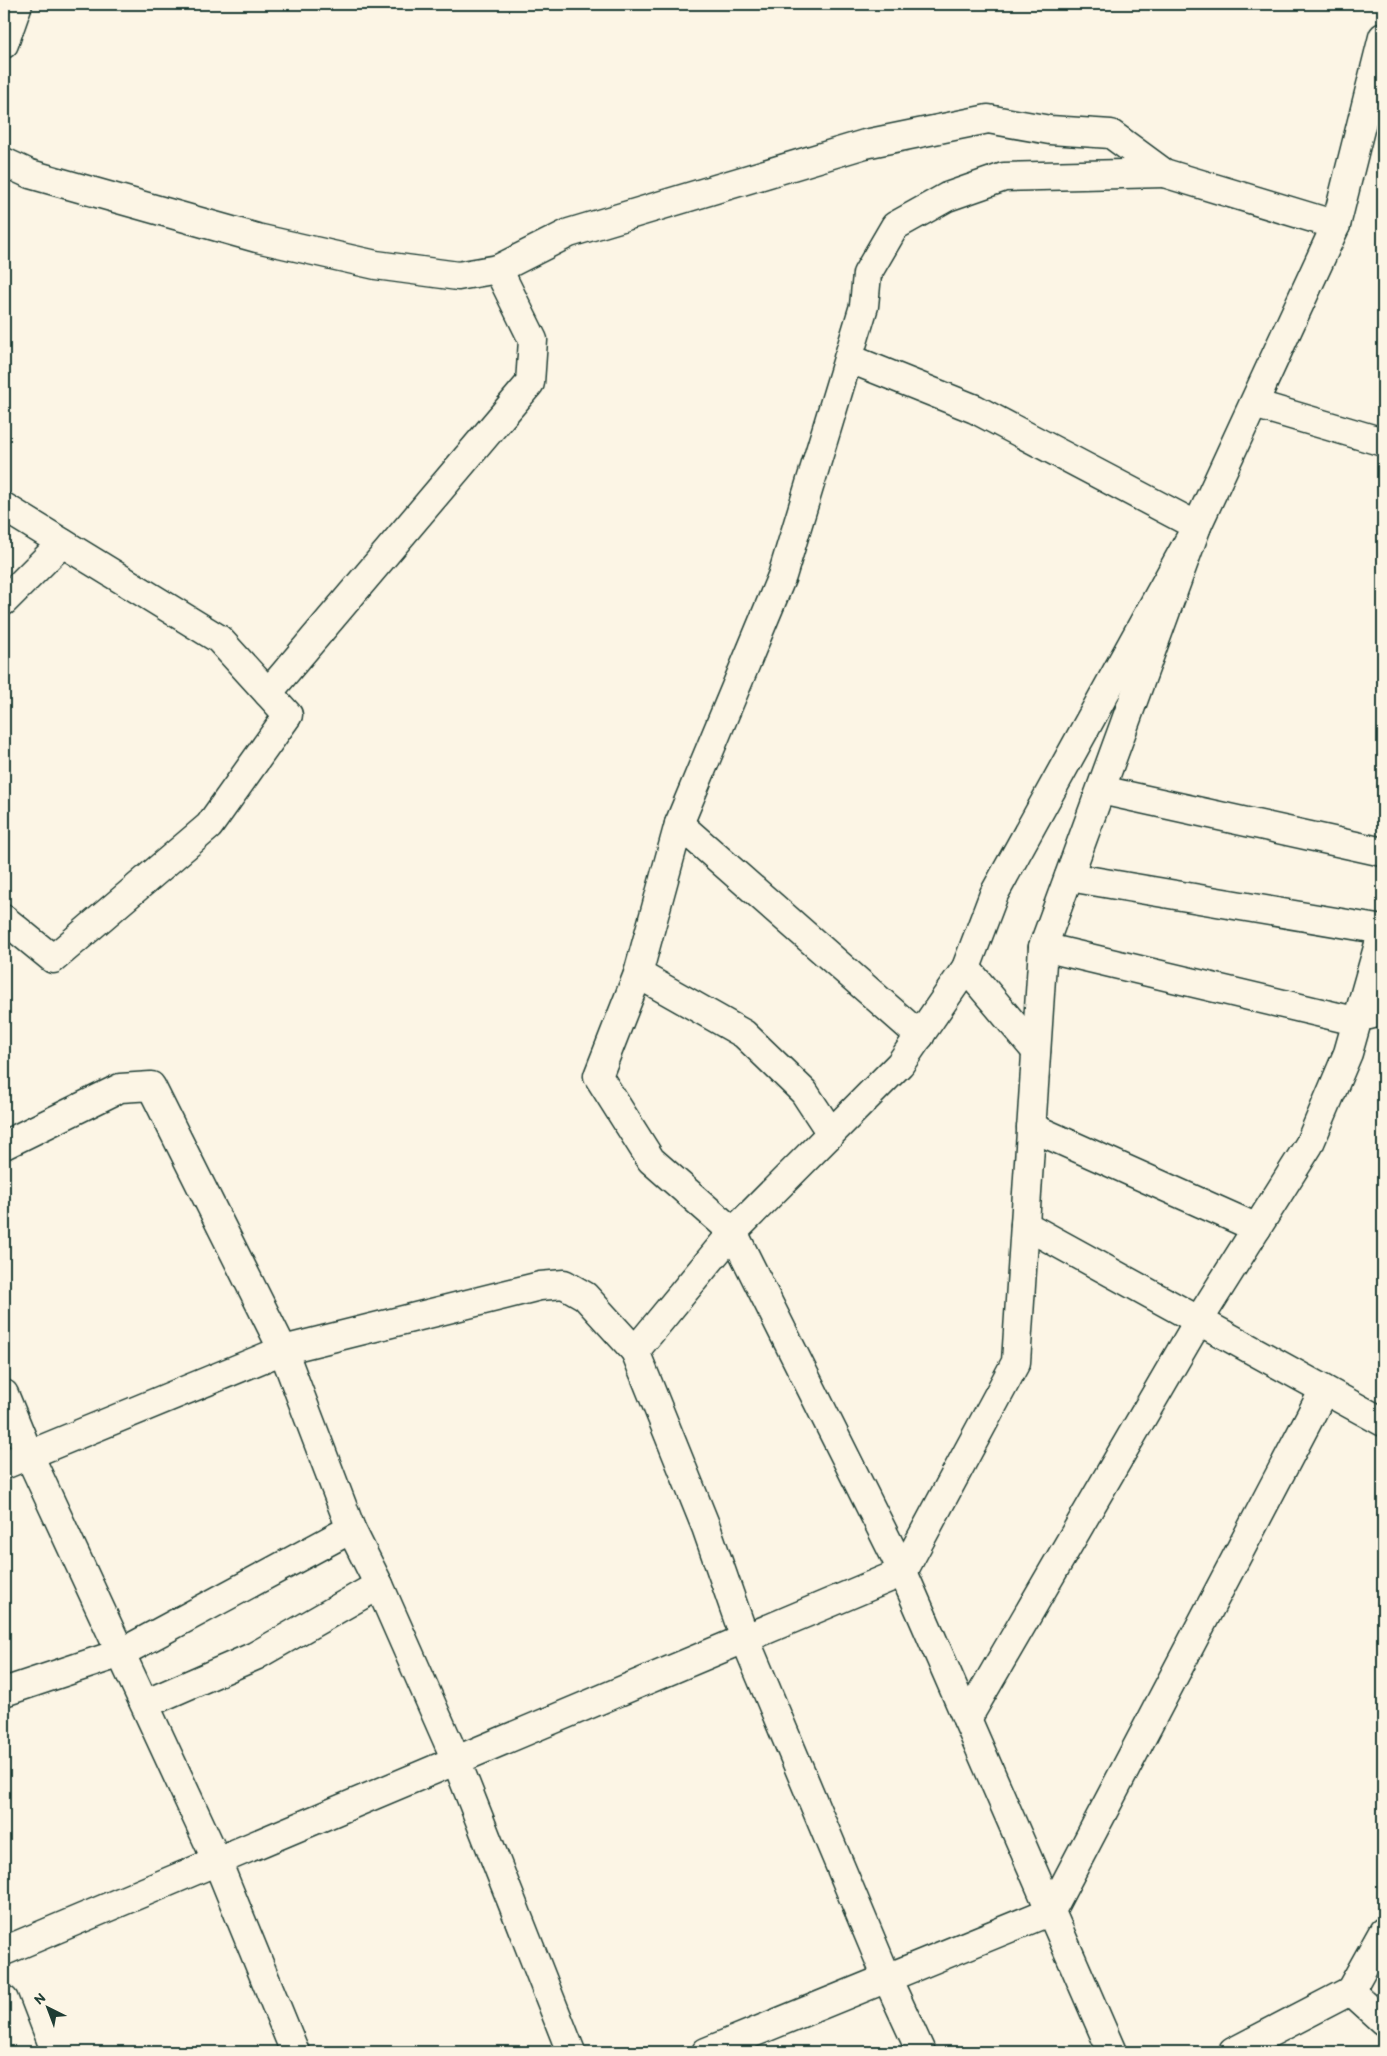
<svg xmlns="http://www.w3.org/2000/svg" width="1387" height="2056" font-family="Itim,sans-serif">
<rect width="100%" height="100%" fill="#fcf5e5"/>
<filter id="ink" filterUnits="userSpaceOnUse"><feTurbulence type="fractalNoise" baseFrequency=".02" numOctaves="2"/><feDisplacementMap in="SourceGraphic" scale="10" xChannelSelector="R" yChannelSelector="G"/><feConvolveMatrix kernelMatrix="1 2 1 2 8 2 1 2 1" color-interpolation-filters="sRGB"/></filter>
<g filter="url(#ink)">
<g fill="none" stroke-linecap="round" stroke-linejoin="round">
<g stroke="#1f3d34" stroke-width="31">
<g id="minor">
<polyline points="4,162 30,174 257,238 376,265 458,276 498,269 569,233 865,144 988,119 1050,130 1111,134 1164,173 1336,225"/>
<polyline points="848,358 975,409 1197,526 994,894 966,968 900,1064 733,1232 651,1160 598,1076 638,974 679,824 782,576 864,306 867,274 895,226 947,197 1004,177 1164,173"/>
<polyline points="1254,404 1383,442"/>
<polyline points="4,507 219,639 288,715 209,826 53,959 4,919"/>
<polyline points="4,601 62,543"/>
<polyline points="268,693 530,383 533,340 498,269"/>
<polyline points="1101,790 1383,852"/>
<polyline points="679,824 920,1036"/>
<polyline points="1069,877 1383,930"/>
<polyline points="1043,947 1355,1021"/>
<polyline points="966,968 1036,1051"/>
<polyline points="638,974 744,1034 804,1092 831,1133"/>
<polyline points="1369,1015 1383,1011"/>
<polyline points="1031,1127 1257,1228"/>
<polyline points="4,1145 120,1088 151,1086 283,1350 351,1529 379,1585 456,1760 571,2052"/>
<polyline points="1025,1225 1383,1422"/>
<polyline points="4,1394 29,1455 217,1861 295,2052"/>
<polyline points="4,1465 283,1350 540,1286 564,1284 585,1296 635,1351"/>
<polyline points="4,1692 121,1653 351,1529"/>
<polyline points="145,1704 255,1656 379,1585"/>
<polyline points="967,1719 1199,1320 1309,1145 1348,1053 1383,930"/>
<polyline points="1350,1991 1383,1932"/>
<polyline points="4,2000 24,2052"/>
<polyline points="706,2052 1051,1911 1324,1390"/>
<polyline points="921,2052 887,1978 745,1639 706,1527 635,1351 733,1232 903,1572 1112,2052"/>
<polyline points="1233,2052 1350,1991 1383,2021"/>
</g>
</g>
<g stroke="#1f3d34" stroke-width="31">
<g id="tertiary">
<polyline points="4,44 18,4"/>
<polyline points="4,1951 903,1572 1016,1362 1043,947 1197,526 1336,225 1383,37"/>
</g>
</g>
<use href="#minor" stroke="#fcf5e5" stroke-width="28"/>
<use href="#tertiary" stroke="#fcf5e5" stroke-width="28"/>
</g>
</g>
<rect width="1387" height="2056" fill="none" stroke="#fcf5e5" stroke-width="20"/>
<rect x="10" y="10" width="1367" height="2036" fill="none" stroke="#1f3d34" stroke-width="2" filter="url(#ink)"/>
<g transform="translate(48 2008) rotate(318)" stroke="#fcf5e5" stroke-width="4" paint-order="stroke">
<path d="M0-4L9 19L0 12L-9 19Z" fill="#1f3d34"/>
<text y="-8" font-size="14" font-weight="bold" text-anchor="middle" fill="#1f3d34">N</text>
</g>
</svg>
